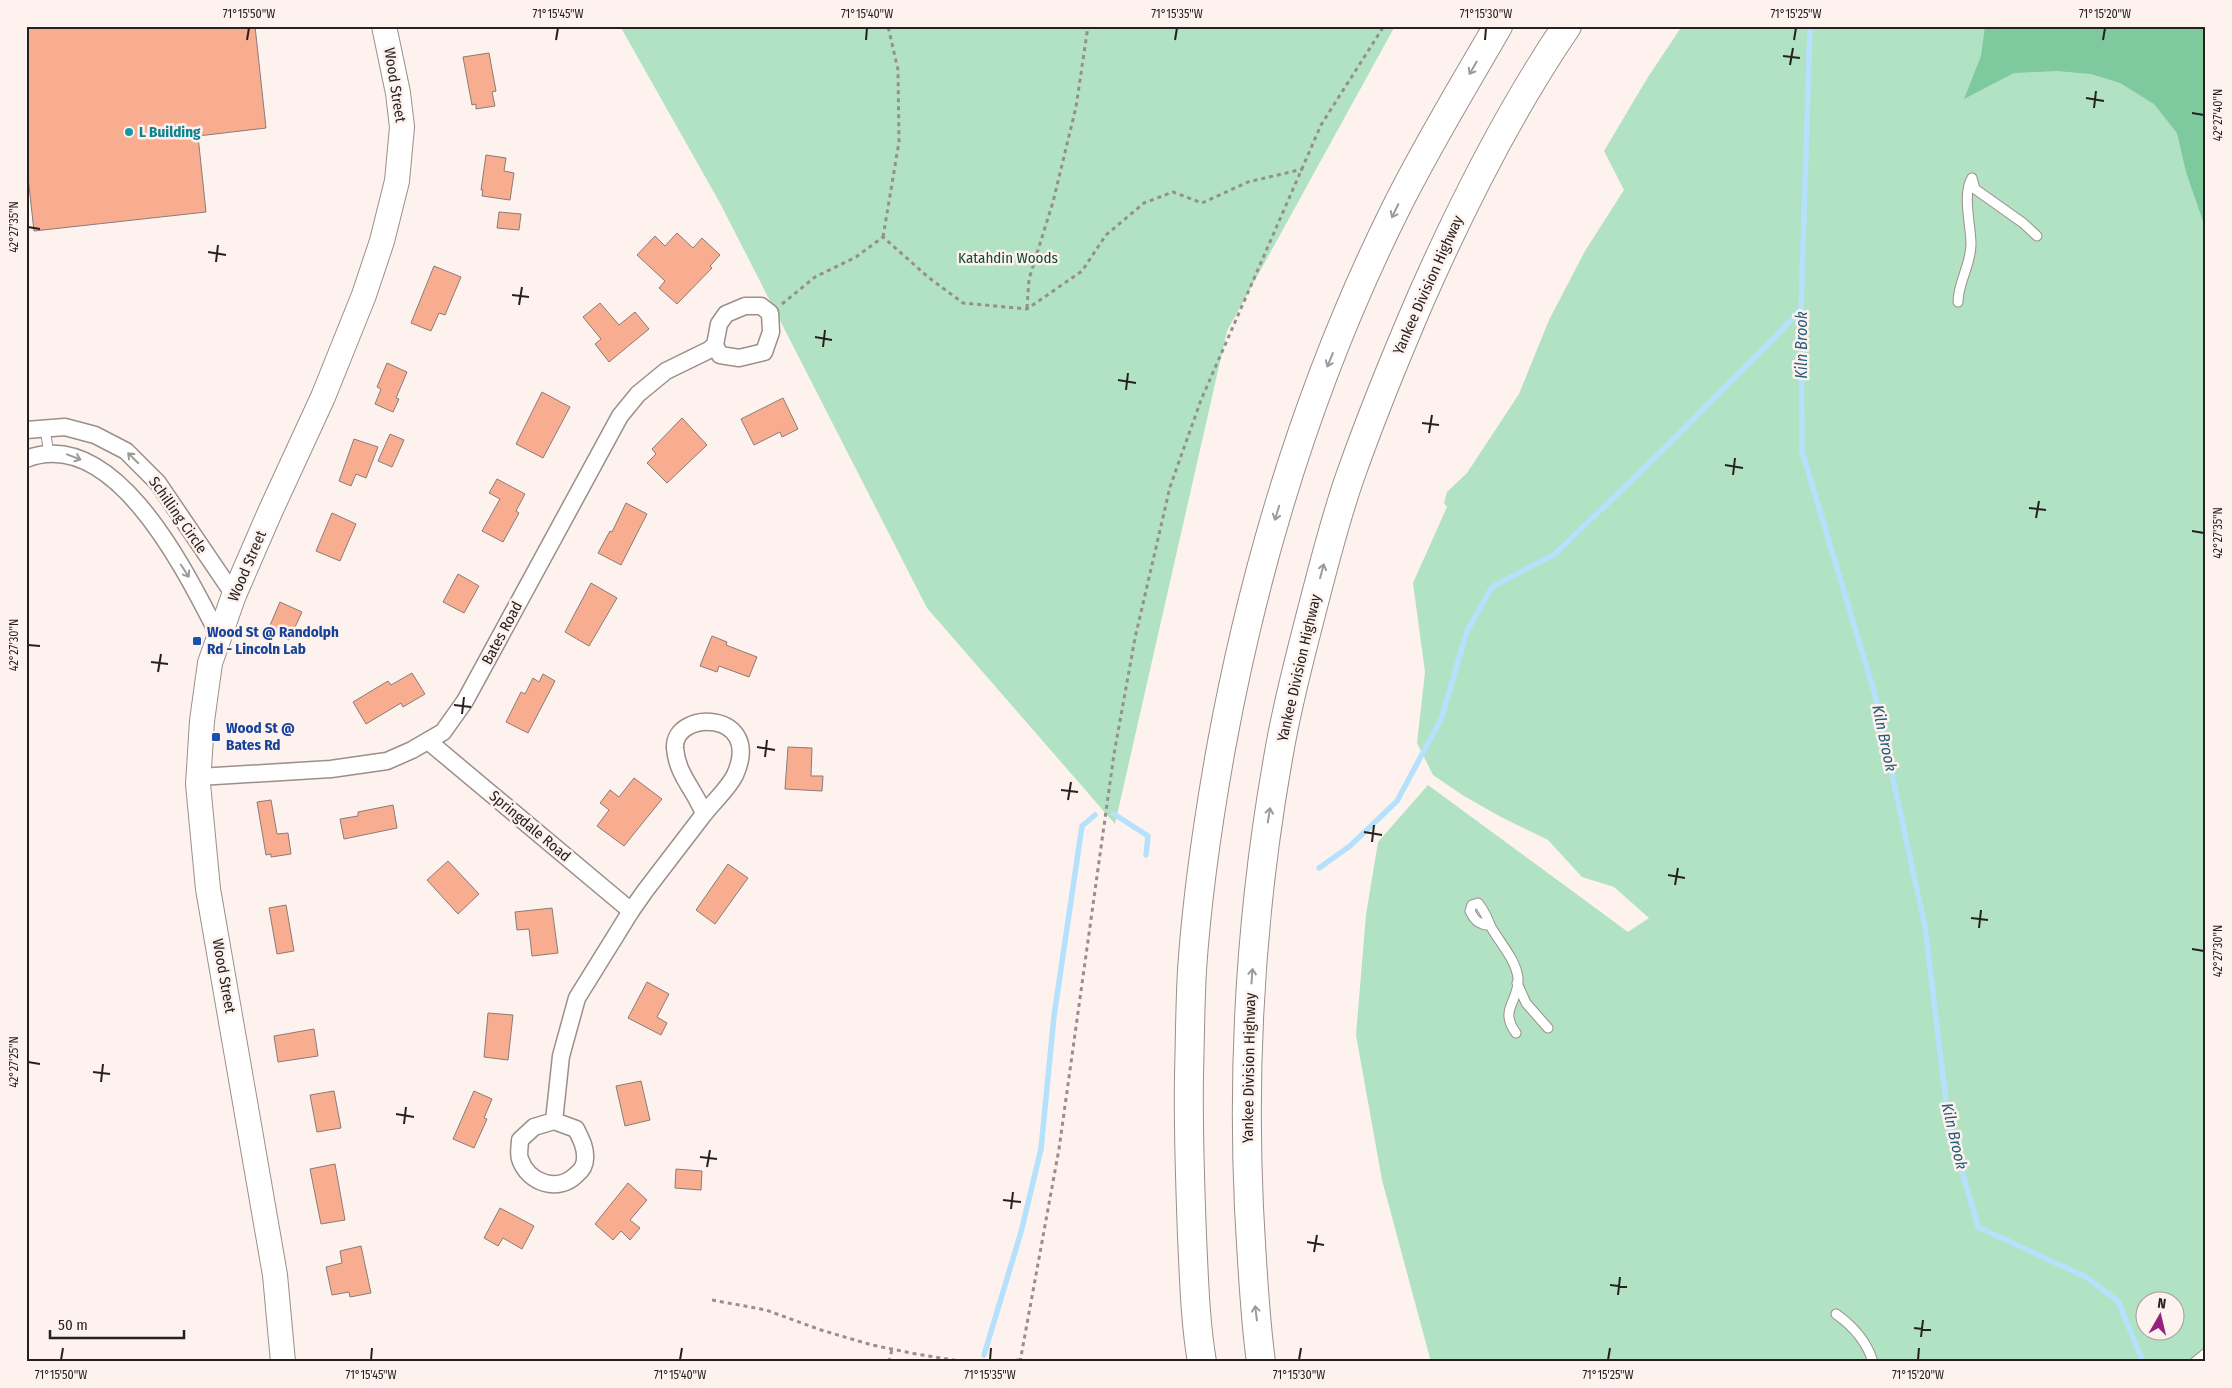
<svg xmlns="http://www.w3.org/2000/svg" width="2232" height="1388" font-family="'Fira Sans Condensed',sans-serif">
<rect width="100%" height="100%" fill="#fdf2ee"/>
<g fill="#b1e2c4" fill-rule="evenodd">
<polygon points="620,26 1395,26 1227,331 1115,824 927,608 720,203"/>
<path d="M1682,26H2206V1362H1431L1382,1180L1356,1035L1366,915L1378,842L1428,785L1628,932L1649,918L1614,887L1582,877L1548,840L1501,817L1464,796L1433,775L1417,743L1425,672L1413,583L1447,507L1444,503L1447,492L1467,473L1519,394L1549,320L1585,251L1624,190L1604,151L1648,77ZM2144,1300H2174V1330H2144Z"/>
</g>
<polygon fill="#7ec99e" points="1985,26 2206,26 2206,230 2186,172 2177,133 2154,104 2120,83 2091,74 2057,71 2014,73 1964,99 1981,56"/>
<g fill="none" stroke-linecap="round" stroke-linejoin="round">
<g stroke="#b6e1fc" stroke-width="5.5">
<polyline points="1810,26 1801,310 1802,451 1875,695 1925,927 1949,1126 1978,1227 2086,1277 2118,1301 2143,1362"/>
<polyline points="1114,814 1148,836 1146,855"/>
<polyline points="1319,868 1350,846 1397,801 1441,719 1467,631 1492,587 1555,554 1668,445 1801,310"/>
<polyline points="984,1355 1021,1232 1041,1149 1054,1016 1082,826 1095,815"/>
</g>
</g>
<g fill="#f9ad90" stroke="#897c78">
<polygon points="26,26 255,26 266,128 198,136 206,212 34,231 26,159"/>
<polygon points="489,53 496,91 492,92 495,106 476,109 476,104 472,105 463,57"/>
<polygon points="486,155 506,158 504,171 514,173 510,200 482,196 483,190 481,190"/>
<polygon points="499,212 521,214 519,230 497,228"/>
<polygon points="677,233 693,248 702,238 720,255 710,266 712,268 677,304 659,288 665,281 637,255 655,236 665,246"/>
<polygon points="434,266 461,277 445,315 439,313 431,331 411,323"/>
<polygon points="600,303 619,325 635,312 649,329 609,362 595,344 601,339 583,317"/>
<polygon points="387,363 407,372 396,398 399,399 393,412 375,404 381,389 377,387"/>
<polygon points="542,392 570,407 543,458 516,444"/>
<polygon points="783,398 798,429 782,437 780,432 754,445 741,419"/>
<polygon points="682,418 707,445 667,483 647,463 656,454 652,449"/>
<polygon points="390,434 404,440 392,467 378,461"/>
<polygon points="354,439 378,447 366,478 356,474 351,486 339,481"/>
<polygon points="497,479 525,494 516,511 519,513 503,542 482,531 500,499 489,493"/>
<polygon points="626,503 647,514 621,565 598,553 610,531 612,532"/>
<polygon points="332,513 356,524 340,561 316,551"/>
<polygon points="458,574 479,586 464,613 443,602"/>
<polygon points="591,583 617,598 589,646 565,632"/>
<polygon points="280,602 302,612 289,640 268,630"/>
<polygon points="712,636 727,642 726,645 757,657 749,677 719,666 717,672 700,666"/>
<polygon points="412,673 425,694 403,707 401,703 366,724 353,702 388,681 391,685"/>
<polygon points="543,674 555,681 528,733 506,722 521,692 525,694 533,678 539,682"/>
<polygon points="788,747 812,748 811,776 823,776 822,791 785,789"/>
<polygon points="634,778 662,799 624,846 597,826 609,810 600,803 610,790 619,797"/>
<polygon points="271,800 277,834 288,833 291,854 271,857 271,854 266,855 257,802"/>
<polygon points="393,805 397,828 344,839 340,819 358,816 358,812"/>
<polygon points="448,861 479,894 458,914 427,880"/>
<polygon points="728,864 748,878 715,924 696,910"/>
<polygon points="286,905 294,951 277,954 269,908"/>
<polygon points="552,908 558,953 532,956 529,929 517,930 515,912"/>
<polygon points="647,982 669,994 657,1017 667,1023 661,1035 628,1018"/>
<polygon points="488,1013 513,1015 508,1060 484,1057"/>
<polygon points="314,1029 318,1056 278,1062 274,1036"/>
<polygon points="641,1081 650,1120 625,1126 616,1086"/>
<polygon points="334,1091 341,1128 317,1132 310,1095"/>
<polygon points="474,1091 492,1099 484,1118 487,1119 474,1148 453,1139"/>
<polygon points="335,1164 345,1220 321,1224 310,1169"/>
<polygon points="676,1169 702,1171 701,1190 675,1188"/>
<polygon points="628,1183 647,1200 630,1220 640,1228 630,1240 621,1231 613,1240 595,1224"/>
<polygon points="500,1208 534,1226 522,1249 503,1238 498,1246 484,1238"/>
<polygon points="361,1246 371,1293 350,1297 349,1292 332,1295 326,1267 342,1263 340,1251"/>
</g>
<g fill="none" stroke-linecap="round" stroke-linejoin="round">
<g stroke="#9c8f8a" stroke-width="11">
<g id="lane">
<path d="M1958,302C1958,282 1971,265 1971,244C1971,226 1962,194 1972,178L1975,189L2023,223L2037,236"/>
<polyline points="45,428 49,455"/>
<path d="M1486,925C1477,923 1474,919 1470,911L1472,905L1478,903C1485,911 1487,918 1491,927C1500,943 1516,960 1518,978C1520,1001 1498,1009 1516,1033"/>
<polyline points="1517,983 1526,1003 1548,1028"/>
<path d="M1836,1314C1853,1326 1867,1342 1873,1362"/>
<polyline points="2195,1362 2206,1353"/>
</g>
</g>
<g stroke="#9c8f8a" stroke-width="19">
<g id="street">
<polyline points="26,430 65,427 95,435 126,451 158,483 234,595"/>
<path d="M26,459C115,424 187,574 219,636"/>
<path d="M428,741L631,911L645,891L704,814C695,790 677,775 675,748C673,709 764,710 735,775C728,789 714,801 704,814"/>
<polyline points="199,777 331,769 387,761 412,750 443,732 465,701 620,416 638,394 666,371 709,350 715,345 720,355 739,358 764,352 771,332 770,313 761,306 745,306 726,314 719,324 715,345"/>
<path d="M554,1121L576,1129C581,1139 586,1148 585,1159C585,1166 581,1171 576,1175C558,1193 528,1183 520,1159C518,1154 520,1145 520,1140L534,1127L554,1121L561,1056L577,998L631,911"/>
</g>
</g>
<g stroke="#9c8f8a" stroke-width="26">
<polyline id="secondary" points="283,1362 275,1275 208,889 198,784 202,721 210,663 234,595 270,512 323,397 364,295 382,241 397,181 402,127 398,93 384,26"/>
</g>
<g stroke="#9c8f8a" stroke-width="30">
<g id="highway">
<path d="M1202,1362C1195,1321 1194,1278 1192,1236C1190,1182 1188,1129 1189,1075C1190,1040 1190,1005 1192,970C1197,896 1208,821 1221,748C1255,562 1311,379 1395,210C1426,147 1463,87 1498,26"/>
<path d="M1261,1362C1254,1311 1252,1259 1249,1208C1242,1056 1252,903 1279,753C1287,705 1300,657 1312,610C1324,564 1335,519 1351,474C1372,415 1396,356 1421,298C1462,205 1509,111 1567,26"/>
</g>
</g>
<g stroke="#978f8b" stroke-width="3" stroke-dasharray="4 4" stroke-linecap="butt">
<polyline points="883,237 899,142 898,70 888,26"/>
<polyline points="782,304 815,277 856,257 883,237 928,277 963,303 1027,309 1082,271 1106,235 1144,203 1173,192 1202,203 1248,182 1303,169"/>
<polyline points="1027,308 1029,279 1053,202 1076,107 1088,26"/>
<polyline points="712,1300 766,1310 821,1330 872,1345 916,1354 966,1362 1020,1360"/>
<polyline points="889,1362 892,1349"/>
<polyline points="1020,1362 1059,1149 1114,754 1135,638 1170,487 1201,400 1321,125 1384,26"/>
</g>
<use href="#lane" stroke="#fff" stroke-width="9"/>
<use href="#street" stroke="#fff" stroke-width="16"/>
<use href="#secondary" stroke="#fff" stroke-width="24"/>
<use href="#highway" stroke="#fff" stroke-width="28"/>
</g>
<defs><path id="oneway-shaft" d="M-6 0H5M1.5-3L5.5 0L1.5 3" fill="none" stroke-width="1.6" stroke-linecap="round" stroke-linejoin="round" transform="scale(1.25)"/></defs>
<g stroke="#9d9b9a">
<use href="#oneway-shaft" transform="translate(1473 68) rotate(120)"/>
<use href="#oneway-shaft" transform="translate(1395 211) rotate(116)"/>
<use href="#oneway-shaft" transform="translate(1330 360) rotate(112)"/>
<use href="#oneway-shaft" transform="translate(74 457) rotate(21)"/>
<use href="#oneway-shaft" transform="translate(133 458) rotate(-135)"/>
<use href="#oneway-shaft" transform="translate(1277 513) rotate(107)"/>
<use href="#oneway-shaft" transform="translate(185 571) rotate(57)"/>
<use href="#oneway-shaft" transform="translate(1322 571) rotate(-75)"/>
<use href="#oneway-shaft" transform="translate(1269 815) rotate(-81)"/>
<use href="#oneway-shaft" transform="translate(1252 976) rotate(-86)"/>
<use href="#oneway-shaft" transform="translate(1256 1313) rotate(-97)"/>
</g>
<path fill="none" stroke="#26211f" stroke-width="2" d="M247,40L249,28M556,40L558,28M866,40L867,28M1175,40L1177,28M1485,40L1486,28M1794,40L1796,28M2103,40L2105,28M1783,56L1800,58M1790,65L1793,48M2086,98L2104,101M2094,108L2096,91M2192,113L2204,115M28,227L40,229M208,252L226,255M216,262L218,245M512,295L529,297M519,305L522,287M815,337L832,340M823,347L825,330M1118,380L1136,383M1126,390L1128,373M1422,423L1439,425M1429,433L1432,415M1725,465L1743,468M1733,475L1735,458M2029,508L2046,510M2036,518L2039,501M2192,531L2204,533M28,645L40,646M151,662L168,664M158,672L161,654M454,705L471,707M462,714L464,697M757,747L775,750M765,757L767,740M1061,790L1078,792M1068,800L1071,782M1364,832L1382,835M1372,842L1374,825M1668,875L1685,878M1675,885L1678,868M1971,918L1988,920M1979,928L1981,910M2192,949L2204,951M28,1062L40,1064M93,1072L110,1074M101,1082L103,1064M396,1114L414,1117M404,1124L406,1107M700,1157L717,1159M707,1167L710,1150M1003,1200L1021,1202M1011,1209L1013,1192M1307,1242L1324,1245M1314,1252L1317,1235M1610,1285L1627,1287M1618,1295L1620,1277M1914,1328L1931,1330M1921,1337L1923,1320M61,1360L63,1348M371,1360L372,1348M680,1360L682,1348M990,1360L991,1348M1299,1360L1301,1348M1608,1360L1610,1348M1918,1360L1919,1348"/>
<circle fill="#0f9aa8" stroke="#fdf2ee" stroke-width="2" cx="129" cy="132" r="5"/>
<g fill="#1a4fb4" stroke="#fdf2ee" stroke-width="2">
<rect x="192" y="636" width="10" height="10" rx="2.5"/>
<rect x="211" y="732" width="10" height="10" rx="2.5"/>
</g>
<g text-anchor="middle" stroke-width="5" stroke-linejoin="round" paint-order="stroke">
<g font-size="15" fill="#26211f" stroke="#fdf2ee">
<text transform="translate(395 85) rotate(81)" y="5">Wood Street</text>
<text transform="translate(1428 285) rotate(-66)" y="5">Yankee Division Highway</text>
<text transform="translate(178 515) rotate(55)" y="5">Schilling Circle</text>
<text transform="translate(247 566) rotate(-67)" y="5">Wood Street</text>
<text transform="translate(502 633) rotate(-62)" y="5">Bates Road</text>
<text transform="translate(1299 668) rotate(-77)" y="5">Yankee Division Highway</text>
<text transform="translate(530 826) rotate(40)" y="5">Springdale Road</text>
<text transform="translate(224 976) rotate(80)" y="5">Wood Street</text>
<text transform="translate(1249 1068) rotate(-89)" y="5">Yankee Division Highway</text>
</g>
<g font-size="15" font-weight="bold" fill="#0d838f" stroke="#fdf2ee" text-anchor="start">
<text x="139" y="137">L Building</text>
</g>
<g font-size="15" fill="#114b2f" stroke="#fdf2ee">
<text x="1008" y="263">Katahdin Woods</text>
</g>
<g font-size="15" font-weight="bold" fill="#164399" stroke="#fdf2ee" text-anchor="start">
<text x="207" y="637">Wood St @ Randolph<tspan x="207" dy="17">Rd - Lincoln Lab</tspan></text>
<text x="226" y="733">Wood St @<tspan x="226" dy="17">Bates Rd</tspan></text>
</g>
<g font-size="16" font-style="italic" fill="#245d7b" stroke="#fdf2ee">
<text transform="translate(1801 345) rotate(-90)" y="6">Kiln Brook</text>
<text transform="translate(1885 738) rotate(78)" y="6">Kiln Brook</text>
<text transform="translate(1955 1136) rotate(77)" y="6">Kiln Brook</text>
</g>
</g>
<rect width="2232" height="1388" fill="none" stroke="#fdf2ee" stroke-width="55"/>
<g transform="translate(2160 1316) rotate(8)"><circle r="24" fill="#fdf2ee" stroke="#a79e9b"/>
<path d="M0-4L9 19L0 12L-9 19Z" fill="#96217e"/>
<text y="-8" font-size="14" font-weight="bold" text-anchor="middle" fill="#26211f">N</text>
</g>
<path d="M50 1330v8h134v-8" fill="none" stroke="#26211f" stroke-width="2.5"/>
<text x="58" y="1330" font-size="15" fill="#26211f" stroke="#fdf2ee" stroke-width="4" paint-order="stroke">50 m</text>
<rect x="28" y="28" width="2176" height="1332" fill="none" stroke="#26211f" stroke-width="2"/>
<g font-size="12" text-anchor="middle" fill="#26211f">
<text x="249" y="18">71°15'50"W</text>
<text x="558" y="18">71°15'45"W</text>
<text x="867" y="18">71°15'40"W</text>
<text x="1177" y="18">71°15'35"W</text>
<text x="1486" y="18">71°15'30"W</text>
<text x="1796" y="18">71°15'25"W</text>
<text x="2105" y="18">71°15'20"W</text>
<text transform="translate(2218 115) rotate(-90)" y="4">42°27'40"N</text>
<text transform="translate(14 227) rotate(-90)" y="4">42°27'35"N</text>
<text transform="translate(2218 533) rotate(-90)" y="4">42°27'35"N</text>
<text transform="translate(14 645) rotate(-90)" y="4">42°27'30"N</text>
<text transform="translate(2218 951) rotate(-90)" y="4">42°27'30"N</text>
<text transform="translate(14 1062) rotate(-90)" y="4">42°27'25"N</text>
<text x="61" y="1379">71°15'50"W</text>
<text x="371" y="1379">71°15'45"W</text>
<text x="680" y="1379">71°15'40"W</text>
<text x="990" y="1379">71°15'35"W</text>
<text x="1299" y="1379">71°15'30"W</text>
<text x="1608" y="1379">71°15'25"W</text>
<text x="1918" y="1379">71°15'20"W</text>
</g>
</svg>
